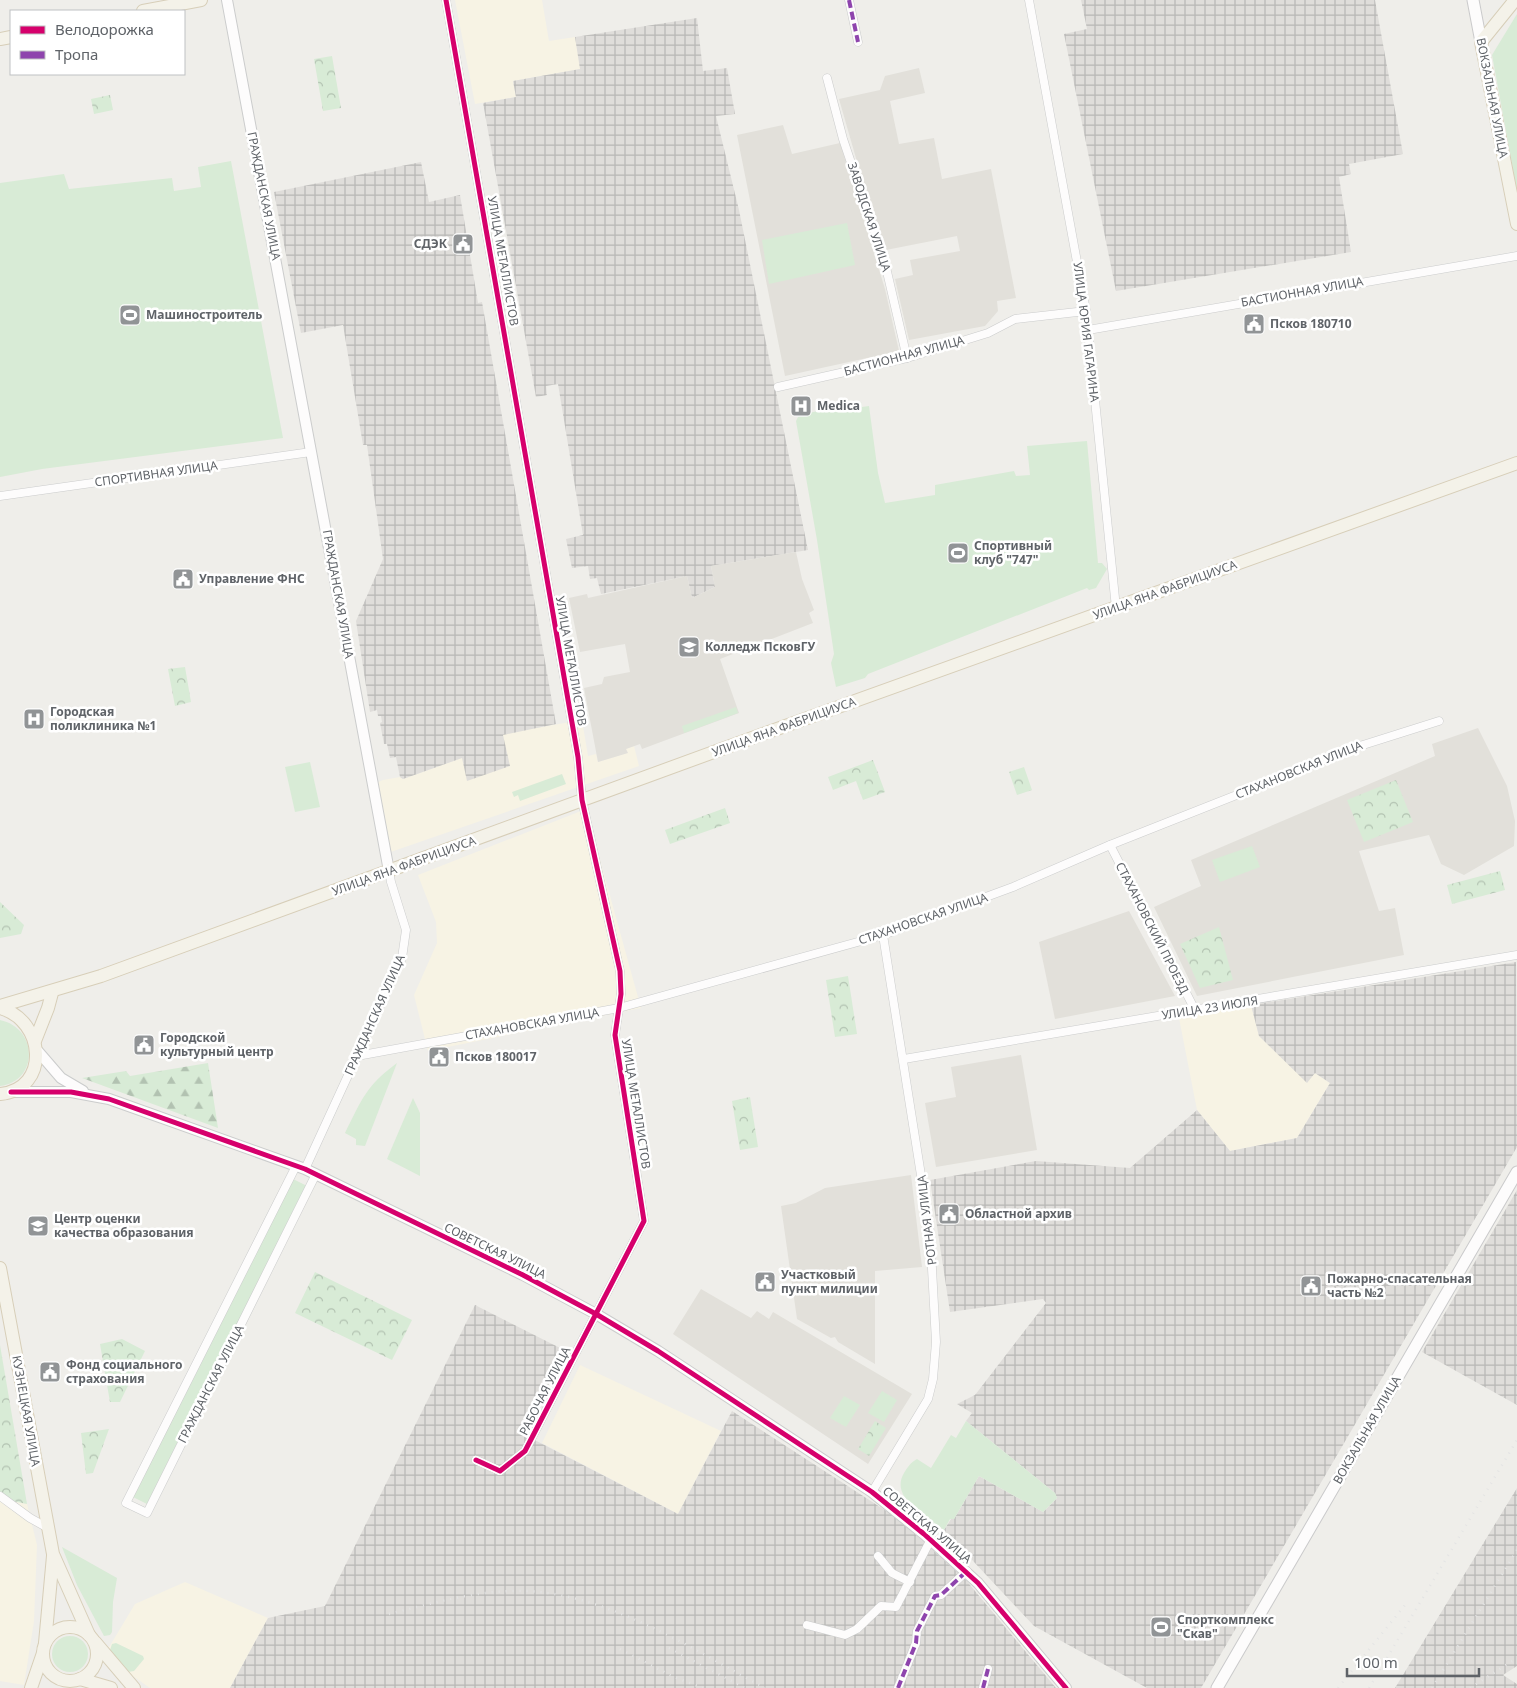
<svg xmlns="http://www.w3.org/2000/svg" width="1517" height="1688" font-family="'Noto Sans',sans-serif">
<defs>
<pattern id="industrial-grid" width="8" height="8" patternUnits="userSpaceOnUse" patternTransform="scale(1.25)"><rect width="8" height="8" fill="#dfddda"/><path d="M0 4h8M4 0v8" fill="none" stroke="#b8b7b5"/></pattern>
<pattern id="forest-firs" width="22" height="20" patternUnits="userSpaceOnUse" patternTransform="scale(1.25)"><rect width="22" height="20" fill="#d8ebd6"/><path d="M5 1l3.5 6h-7zM16 11l3.5 6h-7z" fill="#b2c2b1"/></pattern>
<pattern id="park-crowns" width="20" height="18" patternUnits="userSpaceOnUse" patternTransform="scale(1.25)"><rect width="20" height="18" fill="#d8ebd6"/><path d="M2 6a3 3 0 1 1 6 0M12 15a3 3 0 1 1 6 0" fill="none" stroke="#b2c2b1"/></pattern>
</defs>
<rect width="100%" height="100%" fill="#efeeea"/>
<g fill="#f7f3e4">
<polygon points="455,0 542,0 549,41 575,37 581,69 513,81 516,97 475,104"/>
<polygon points="582,720 588,756 596,754 598,762 627,753 626,749 634,746 639,766 382,855 369,786 383,780 400,777 403,779 462,758 460,741"/>
<polygon points="586,809 641,1008 428,1051 414,995 437,943 436,922 418,875"/>
<polygon points="1251,1005 1259,1036 1307,1082 1315,1073 1330,1083 1297,1138 1230,1151 1197,1110 1179,1018"/>
<polygon points="580,1365 721,1431 678,1514 542,1443"/>
<polygon points="0,1493 12,1501 27,1504 37,1545 34,1621 24,1685 0,1681"/>
<polygon points="185,1582 268,1618 230,1688 150,1688 130,1674 108,1649 135,1604"/>
</g>
<g fill="url(#industrial-grid)">
<polygon points="1081,0 1375,0 1403,154 1349,164 1351,174 1339,177 1351,252 1116,291 1064,34 1087,29"/>
<polygon points="697,18 703,71 727,68 735,114 716,116 739,210 808,550 711,566 715,587 692,598 687,576 601,594 597,578 590,579 588,566 572,568 566,539 583,535 558,384 546,386 547,395 536,397 483,103 516,97 513,81 580,69 575,37"/>
<polygon points="421,162 429,202 460,195 478,303 482,302 556,724 503,735 510,766 467,781 462,758 403,779 400,777 396,757 390,758 387,744 384,744 380,723 382,722 381,716 378,716 377,710 370,712 356,621 383,559 367,445 363,445 343,325 301,333 274,192"/>
<polygon points="1516,962 1517,1147 1201,1688 1147,1688 1034,1626 944,1530 951,1519 954,1519 979,1476 1043,1512 1057,1498 1055,1493 966,1421 972,1413 957,1404 975,1395 1046,1303 1043,1299 950,1312 930,1180 1036,1161 1130,1168 1197,1110 1230,1151 1297,1138 1330,1083 1315,1073 1307,1083 1259,1036 1251,1005"/>
<polygon points="1517,1190 1517,1405 1422,1352"/>
<polygon points="475,1305 566,1351 523,1434 678,1514 732,1411 897,1518 965,1579 1056,1688 230,1688 268,1618 325,1606"/>
<polygon points="1517,1488 1517,1666 1503,1675 1517,1684 1517,1688 1395,1688"/>
</g>
<g fill="#e2e0da">
<polygon points="919,68 925,93 890,101 899,144 934,138 942,179 991,169 1016,298 997,301 998,311 985,326 909,340 895,279 913,275 910,260 960,251 957,236 886,250 866,193 839,99 880,90 885,76"/>
<polygon points="783,125 792,154 840,143 885,289 899,351 785,376 737,135"/>
<polygon points="796,552 802,579 814,610 809,613 813,623 720,659 739,713 642,749 640,744 626,749 628,753 598,762 584,688 602,684 604,677 630,672 625,644 580,652 569,598 587,594 588,598 687,576 692,598 715,587 711,566"/>
<polygon points="1478,728 1507,786 1515,821 1514,846 1464,875 1441,864 1429,835 1359,851 1379,911 1395,908 1404,955 1197,996 1154,907 1201,886 1191,860 1435,756 1432,744"/>
<polygon points="1129,911 1175,996 1055,1019 1039,942"/>
<polygon points="1021,1055 1037,1150 936,1167 925,1103 956,1097 951,1067"/>
<polygon points="911,1175 922,1267 875,1271 875,1364 838,1342 835,1337 831,1338 797,1319 781,1206 796,1203 825,1188"/>
<polygon points="701,1289 751,1318 757,1311 769,1319 773,1312 912,1394 868,1464 673,1334"/>
</g>
<g fill="#d8ebd6">
<polygon points="1517,14 1517,191 1492,55"/>
<polygon points="231,161 283,438 42,469 0,477 0,183 64,174 69,189 172,178 174,191 201,187 198,167"/>
<polygon points="847,223 855,265 769,284 762,240"/>
<polygon points="861,402 862,407 869,406 878,473 885,503 935,495 935,485 1014,471 1016,476 1030,475 1027,446 1087,441 1098,563 1102,563 1107,569 1096,588 1089,590 1087,588 868,674 865,678 836,687 831,663 834,654 817,540 796,421 799,415"/>
<polygon points="736,707 738,713 684,733 682,726"/>
<polygon points="310,762 320,807 295,812 285,767"/>
<polygon points="562,774 566,784 520,801 518,795 514,797 512,792"/>
<polygon points="1252,846 1260,867 1220,882 1212,860"/>
<path d="M0,1020C38,1028 39,1081 0,1086Z"/>
<path d="M397,1063L365,1146L356,1145V1139L345,1133C362,1099 366,1086 397,1063Z"/>
<polygon points="413,1098 420,1113 420,1176 387,1159"/>
<polygon points="293,1179 307,1186 147,1504 133,1497"/>
<polygon points="882,1391 897,1400 884,1422 868,1413"/>
<polygon points="844,1396 860,1405 846,1427 830,1418"/>
<path d="M966,1421L1055,1493L1057,1498L1043,1512L979,1476L954,1519H950L944,1530C927,1516 889,1498 904,1473C908,1467 910,1463 917,1459L931,1468L951,1435L956,1438Z"/>
<polygon points="62,1547 117,1578 113,1602 112,1632 110,1635 104,1636 77,1585"/>
<circle cx="70" cy="1654" r="18"/>
<polygon points="116,1643 143,1656 144,1659 134,1671 128,1672 110,1650 112,1644"/>
</g>
<polygon fill="url(#forest-firs)" points="208,1063 218,1128 82,1078 126,1071 130,1076"/>
<g fill="url(#park-crowns)">
<polygon points="332,56 341,108 323,111 314,59"/>
<polygon points="110,95 113,110 94,114 91,99"/>
<polygon points="185,667 191,702 175,706 168,669"/>
<polygon points="873,760 885,792 863,800 856,781 833,790 828,777"/>
<polygon points="1024,767 1032,790 1017,795 1009,772"/>
<polygon points="1396,780 1413,822 1364,842 1347,800"/>
<polygon points="725,808 730,823 670,844 665,830"/>
<polygon points="1500,871 1505,890 1452,904 1447,885"/>
<polygon points="0,902 24,925 21,934 0,938"/>
<polygon points="1219,927 1233,980 1200,988 1180,944"/>
<polygon points="848,976 857,1034 835,1037 826,980"/>
<polygon points="750,1097 758,1147 740,1150 732,1101"/>
<polygon points="315,1272 412,1320 392,1360 295,1313"/>
<polygon points="122,1339 145,1351 120,1402 110,1402 100,1344"/>
<polygon points="0,1345 27,1504 12,1501 0,1493"/>
<polygon points="875,1421 886,1428 869,1456 858,1449"/>
<polygon points="109,1429 93,1473 86,1474 81,1433"/>
</g>
<g fill="none" stroke-linecap="round" stroke-linejoin="round">
<g stroke="#cbcccc" stroke-width="9">
<g id="minor">
<polyline points="446,0 578,757 582,800 620,971 621,994 615,1035 644,1221 525,1451 500,1471 476,1460"/>
<polyline points="849,0 858,42"/>
<polyline points="1029,0 1086,311 1116,608"/>
<polyline points="827,78 843,139 885,263 907,358"/>
<polyline points="1088,330 1517,256"/>
<polyline points="778,387 907,358 988,333 1015,319 1086,311"/>
<polyline points="0,496 311,452"/>
<polyline points="1110,845 1195,1010"/>
<polyline points="357,1056 619,1008 883,935 1013,887 1110,845 1363,745 1439,721"/>
<polyline points="904,1059 1517,955"/>
<polyline points="296,1166 126,1503 147,1513 316,1174"/>
<polyline points="305,1169 402,958 406,930 391,882 389,871"/>
<polyline points="872,1492 928,1399 933,1379 936,1342 930,1232 883,935"/>
<polyline points="0,1496 30,1518 48,1528"/>
<polyline points="878,1556 892,1573 910,1582"/>
<polyline points="807,1625 845,1635 857,1629 881,1606 896,1607 931,1539"/>
<polyline points="898,1688 916,1643 917,1631 935,1596 941,1595 967,1571"/>
<polyline points="983,1688 988,1669"/>
</g>
</g>
<g stroke="#cbcccc" stroke-width="12">
<g id="tertiary">
<polyline points="227,0 389,871"/>
<polyline points="36,1049 61,1078 83,1091"/>
<polyline points="12,1092 71,1092 109,1099 305,1169 523,1275 596,1314 658,1351 872,1492 924,1534 978,1583 1066,1688"/>
</g>
</g>
<g stroke="#cacacb" stroke-width="13">
<g id="secondary">
<polyline points="1473,0 1481,42"/>
<polyline points="1217,1688 1517,1172"/>
</g>
</g>
<g stroke="#d7ceb8" stroke-width="14">
<g id="primary">
<polyline points="1515,0 1481,42 1517,224"/>
<polyline points="143,11 201,0"/>
<polyline points="0,39 11,37"/>
<polyline points="0,1006 101,976 752,738 1517,463"/>
<path d="M0,1008C45,1020 51,1089 0,1094"/>
<polyline points="35,1041 48,1008 52,993"/>
<polyline points="0,1268 53,1554 89,1635"/>
<circle cx="70" cy="1654" r="27"/>
<polyline points="95,1642 134,1688"/>
<polyline points="45,1643 53,1556"/>
<polyline points="80,1679 111,1688"/>
<polyline points="31,1688 43,1653"/>
</g>
</g>
<use href="#minor" stroke="#fdfcfc" stroke-width="8"/>
<use href="#tertiary" stroke="#fdfcfc" stroke-width="10"/>
<use href="#secondary" stroke="#fdfcfc" stroke-width="11"/>
<use href="#primary" stroke="#f4f2e9" stroke-width="12"/>
<g stroke="#e4e4e4" stroke-width="2.5" stroke-dasharray="1 6" stroke-linecap="butt">
<path d="M389,1614C430,1604 470,1592 512,1591C600,1588 690,1648 765,1688"/>
<polyline points="669,1648 745,1688"/>
<polyline points="620,1649 674,1677 703,1688"/>
<polyline points="1338,1688 1405,1605"/>
<polyline points="1369,1688 1517,1440"/>
<polyline points="1432,1688 1517,1550"/>
<polyline points="1470,1688 1517,1658"/>
</g>
<g stroke="#8e44ad" stroke-width="4" stroke-dasharray="8 4" stroke-linecap="butt">
<polyline points="849,0 858,42"/>
<polyline points="898,1688 916,1643 917,1631 935,1596 941,1595 967,1571"/>
<polyline points="983,1688 988,1669"/>
</g>
<g stroke="#fff" stroke-width="8">
<g id="cycleway">
<polyline points="446,0 578,757 582,800 620,971 621,994 615,1035 644,1221 525,1451 500,1471 476,1460"/>
<polyline points="11,1092 71,1092 109,1099 305,1169 523,1275 596,1314 658,1351 872,1492 924,1534 978,1583 1066,1688"/>
</g>
</g>
<use href="#cycleway" stroke="#d6006c" stroke-width="5"/>
</g>
<defs>
<g id="civic-square" transform="scale(1.125)"><rect x="-9" y="-9" width="18" height="18" rx="4" fill="#919496" stroke="#fff"/><path d="M-.6-6.5H3V-4.5H.6V-3L4-1V1h2V6H-6V1h2V-1L-.6-3ZM-1.2 2.5V6h2.4V2.5Z" fill="#fff"/></g>
<g id="stadium-square" transform="scale(1.125)"><rect x="-9" y="-9" width="18" height="18" rx="4" fill="#919496" stroke="#fff"/><path d="M0-5a6.5 5 0 1 0 0 10a6.5 5 0 1 0 0-10ZM-3.5-1.8h7v3.6h-7Z" fill="#fff"/></g>
<g id="hospital-square" transform="scale(1.125)"><rect x="-9" y="-9" width="18" height="18" rx="4" fill="#919496" stroke="#fff"/><path d="M-5-5h3v3.5h4V-5h3V5h-3V1.5h-4V5h-3Z" fill="#fff"/></g>
<g id="university-square" transform="scale(1.125)"><rect x="-9" y="-9" width="18" height="18" rx="4" fill="#919496" stroke="#fff"/><path d="M0-5L7-2L0 1L-7-2ZM-4 1L0 2.5L4 1V4Q0 6-4 4Z" fill="#fff"/></g>
</defs>
<g fill-rule="evenodd">
<use href="#civic-square" x="463" y="244"/>
<use href="#stadium-square" x="130" y="315"/>
<use href="#civic-square" x="1254" y="324"/>
<use href="#hospital-square" x="801" y="406"/>
<use href="#stadium-square" x="958" y="553"/>
<use href="#civic-square" x="183" y="579"/>
<use href="#university-square" x="689" y="647"/>
<use href="#hospital-square" x="34" y="719"/>
<use href="#civic-square" x="144" y="1045"/>
<use href="#civic-square" x="439" y="1057"/>
<use href="#civic-square" x="949" y="1214"/>
<use href="#university-square" x="38" y="1226"/>
<use href="#civic-square" x="765" y="1282"/>
<use href="#civic-square" x="1311" y="1286"/>
<use href="#civic-square" x="50" y="1372"/>
<use href="#stadium-square" x="1161" y="1627"/>
</g>
<g text-anchor="middle" stroke-width="5" stroke-linejoin="round" paint-order="stroke">
<g font-size="12" fill="#5f6368" stroke="#fff">
<text transform="translate(1492 98) rotate(79)" y="4">ВОКЗАЛЬНАЯ УЛИЦА</text>
<text transform="translate(264 196) rotate(79)" y="4">ГРАЖДАНСКАЯ УЛИЦА</text>
<text transform="translate(869 217) rotate(72)" y="4">ЗАВОДСКАЯ УЛИЦА</text>
<text transform="translate(503 261) rotate(80)" y="4">УЛИЦА МЕТАЛЛИСТОВ</text>
<text transform="translate(1302 292) rotate(-10)" y="4">БАСТИОННАЯ УЛИЦА</text>
<text transform="translate(1086 332) rotate(83)" y="4">УЛИЦА ЮРИЯ ГАГАРИНА</text>
<text transform="translate(904 356) rotate(-15)" y="4">БАСТИОННАЯ УЛИЦА</text>
<text transform="translate(156 474) rotate(-8)" y="4">СПОРТИВНАЯ УЛИЦА</text>
<text transform="translate(1165 590) rotate(-20)" y="4">УЛИЦА ЯНА ФАБРИЦИУСА</text>
<text transform="translate(338 594) rotate(80)" y="4">ГРАЖДАНСКАЯ УЛИЦА</text>
<text transform="translate(571 661) rotate(80)" y="4">УЛИЦА МЕТАЛЛИСТОВ</text>
<text transform="translate(784 727) rotate(-20)" y="4">УЛИЦА ЯНА ФАБРИЦИУСА</text>
<text transform="translate(1299 770) rotate(-22)" y="4">СТАХАНОВСКАЯ УЛИЦА</text>
<text transform="translate(404 866) rotate(-20)" y="4">УЛИЦА ЯНА ФАБРИЦИУСА</text>
<text transform="translate(923 919) rotate(-19)" y="4">СТАХАНОВСКАЯ УЛИЦА</text>
<text transform="translate(1152 928) rotate(63)" y="4">СТАХАНОВСКИЙ ПРОЕЗД</text>
<text transform="translate(1210 1008) rotate(-9)" y="4">УЛИЦА 23 ИЮЛЯ</text>
<text transform="translate(375 1015) rotate(-66)" y="4">ГРАЖДАНСКАЯ УЛИЦА</text>
<text transform="translate(532 1024) rotate(-10)" y="4">СТАХАНОВСКАЯ УЛИЦА</text>
<text transform="translate(636 1104) rotate(81)" y="4">УЛИЦА МЕТАЛЛИСТОВ</text>
<text transform="translate(927 1220) rotate(-97)" y="4">РОТНАЯ УЛИЦА</text>
<text transform="translate(495 1251) rotate(26)" y="4">СОВЕТСКАЯ УЛИЦА</text>
<text transform="translate(211 1384) rotate(-63)" y="4">ГРАЖДАНСКАЯ УЛИЦА</text>
<text transform="translate(545 1391) rotate(-63)" y="4">РАБОЧАЯ УЛИЦА</text>
<text transform="translate(26 1411) rotate(80)" y="4">КУЗНЕЦКАЯ УЛИЦА</text>
<text transform="translate(1367 1430) rotate(-60)" y="4">ВОКЗАЛЬНАЯ УЛИЦА</text>
<text transform="translate(927 1525) rotate(40)" y="4">СОВЕТСКАЯ УЛИЦА</text>
</g>
<g font-size="12" font-weight="bold" fill="#5f6368" stroke="#fff" text-anchor="start">
<text x="447" y="248" text-anchor="end">СДЭК</text>
<text x="146" y="319">Машиностроитель</text>
<text x="1270" y="328">Псков 180710</text>
<text x="817" y="410">Medica</text>
<text x="974" y="550">Спортивный<tspan x="974" dy="14">клуб "747"</tspan></text>
<text x="199" y="583">Управление ФНС</text>
<text x="705" y="651">Колледж ПсковГУ</text>
<text x="50" y="716">Городская<tspan x="50" dy="14">поликлиника №1</tspan></text>
<text x="160" y="1042">Городской<tspan x="160" dy="14">культурный центр</tspan></text>
<text x="455" y="1061">Псков 180017</text>
<text x="965" y="1218">Областной архив</text>
<text x="54" y="1223">Центр оценки<tspan x="54" dy="14">качества образования</tspan></text>
<text x="781" y="1279">Участковый<tspan x="781" dy="14">пункт милиции</tspan></text>
<text x="1327" y="1283">Пожарно-спасательная<tspan x="1327" dy="14">часть №2</tspan></text>
<text x="66" y="1369">Фонд социального<tspan x="66" dy="14">страхования</tspan></text>
<text x="1177" y="1624">Спорткомплекс<tspan x="1177" dy="14">"Скав"</tspan></text>
</g>
</g>
<rect x="10" y="10" width="175" height="65" fill="#ffffff" stroke="#bfc1c3"/>
<rect x="20" y="26" width="25" height="8" fill="#d6006c" stroke="#bfc1c3"/>
<text x="55" y="35" font-size="15" fill="#5f6368">Велодорожка</text>
<rect x="20" y="51" width="25" height="8" fill="#8e44ad" stroke="#bfc1c3"/>
<text x="55" y="60" font-size="15" fill="#5f6368">Тропа</text>
<path d="M1347 1668v8h132v-8" fill="none" stroke="#5f6368" stroke-width="2.5"/>
<text x="1354" y="1668" font-size="15" fill="#5f6368" stroke="#ffffff" stroke-width="4" paint-order="stroke">100 m</text>
</svg>
